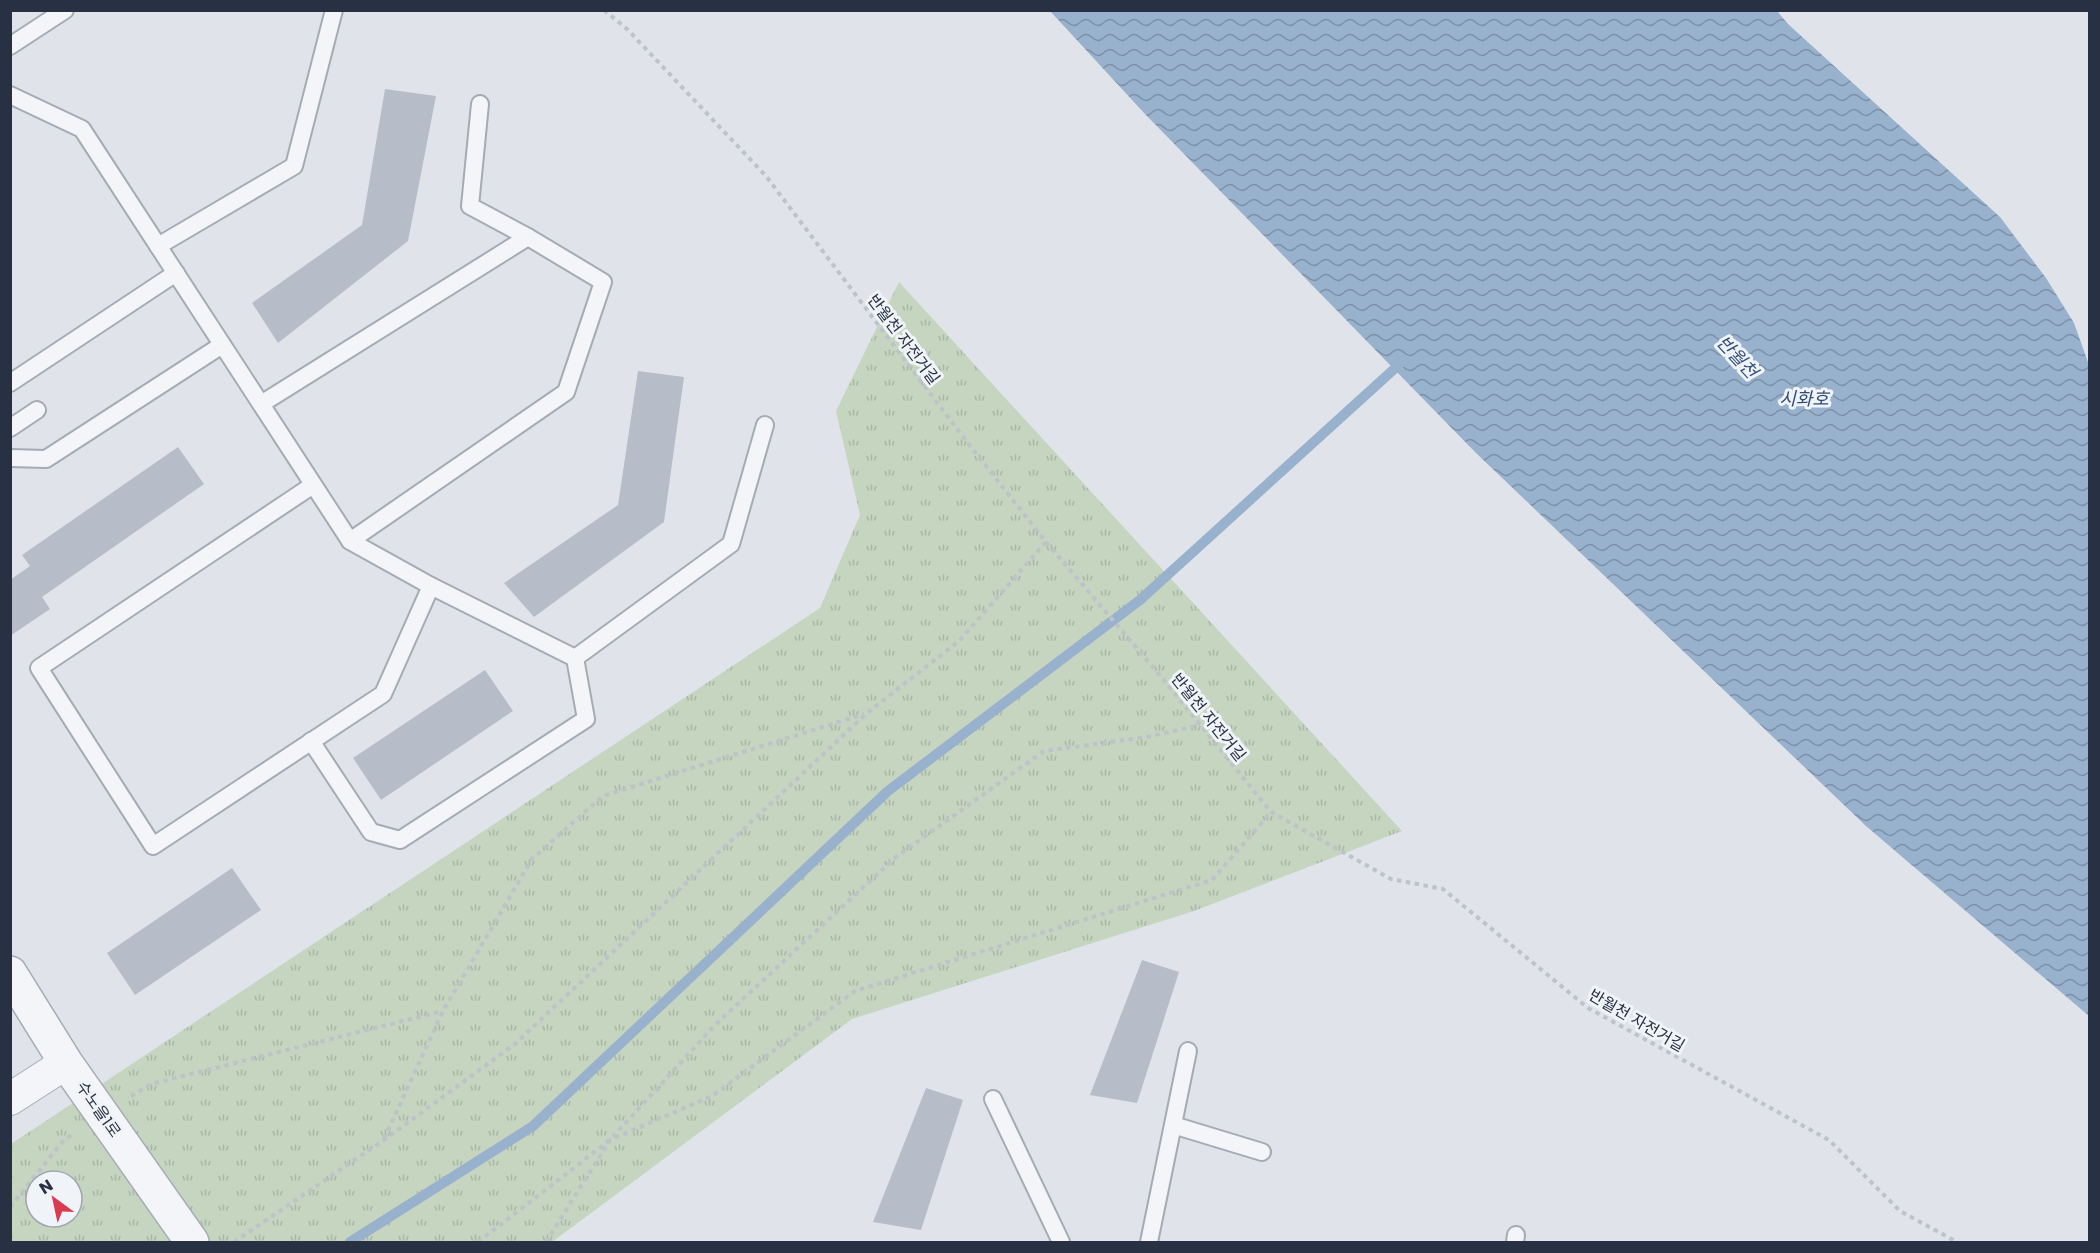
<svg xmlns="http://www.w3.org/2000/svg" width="2100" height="1253" font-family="Poppins,'Noto Sans KR',sans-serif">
<defs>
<pattern id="park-tufts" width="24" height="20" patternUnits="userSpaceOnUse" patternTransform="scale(1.5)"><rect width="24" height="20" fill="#c5d5c0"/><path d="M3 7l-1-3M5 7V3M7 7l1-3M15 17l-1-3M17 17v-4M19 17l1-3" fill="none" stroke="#a9b7a6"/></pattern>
<pattern id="water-waves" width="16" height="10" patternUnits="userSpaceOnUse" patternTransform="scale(1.5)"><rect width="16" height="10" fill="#98b1cd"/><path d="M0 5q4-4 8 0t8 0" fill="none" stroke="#7c91a8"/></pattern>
</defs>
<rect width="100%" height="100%" fill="#e0e4ea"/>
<path fill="url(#park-tufts)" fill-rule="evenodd" d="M899,282L1402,831L1194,911L852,1019L552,1242H11V1144L820,608L860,515L836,411ZM36,1181H72V1217H36Z"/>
<polygon fill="url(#water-waves)" points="1050,11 1777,11 1788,24 2000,217 2046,278 2074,323 2089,365 2089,1016 1866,826 1475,452 1145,114"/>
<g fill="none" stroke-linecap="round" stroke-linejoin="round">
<polyline stroke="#98b1cd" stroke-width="10" points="350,1242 533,1126 888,791 1140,600 1403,361"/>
</g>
<g fill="#b7bdc8">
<polygon points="385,89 436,96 408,241 278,343 252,303 362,225"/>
<polygon points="638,371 684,377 664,522 534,617 504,583 618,505"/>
<polygon points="178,447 204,484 42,597 50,609 10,636 10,580 30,566 22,555"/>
<polygon points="485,670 513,711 381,800 353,758"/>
<polygon points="232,868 261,910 135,995 107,953"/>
<polygon points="1142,960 1179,972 1137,1103 1090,1095"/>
<polygon points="926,1088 963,1100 921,1230 873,1222"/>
</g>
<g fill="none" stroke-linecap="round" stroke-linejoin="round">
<g stroke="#a5abb5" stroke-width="20">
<g id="service">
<polyline points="10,46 65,10"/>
<polyline points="10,95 82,129 350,541 431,586 575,658"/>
<polyline points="158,246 294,166 334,10"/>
<polyline points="10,383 176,273"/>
<polyline points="261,404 528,237"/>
<polyline points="10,428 37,410"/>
<polyline points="10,458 46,459 222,345"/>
<polyline points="313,485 39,668 153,846 383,694 431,586"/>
<polyline points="350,541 566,392 603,282 528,237 470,206 480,104"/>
<polyline points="575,658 731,544 765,425"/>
<polyline points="311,741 371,832 400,840 586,719 575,658"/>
<polyline points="993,1099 1061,1242"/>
<polyline points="1173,1125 1262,1152"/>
<polyline points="1149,1242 1188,1051"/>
<polyline points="1515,1242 1516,1235"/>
</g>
</g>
<g stroke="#a5abb5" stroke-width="34">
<polyline id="minor" points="10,1099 66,1063"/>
</g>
<g stroke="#a5abb5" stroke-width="36">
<polyline id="tertiary" points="10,973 66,1063 192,1242"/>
</g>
<g stroke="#bec2c9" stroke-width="4" stroke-dasharray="4.5 4.5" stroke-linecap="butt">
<polyline points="604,10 627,29 766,176 960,433 1046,542 1158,673 1271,812 1391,879 1443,889 1588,1008 1829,1140 1900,1211 1957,1242"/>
<polyline points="131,1096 151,1084 443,1011"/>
<polyline points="384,1139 443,1011 532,859 603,796 864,714"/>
<polyline points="10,1207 63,1141 74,1133"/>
<polyline points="234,1242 384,1140 515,1044 867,713 959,641 1046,542"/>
<polyline points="478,1242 610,1140 716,1024 896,857 1044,751 1147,737 1200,725"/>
<polyline points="546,1242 610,1140 712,1096 855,991 1212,880 1271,812"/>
</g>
<use href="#service" stroke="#f3f5f8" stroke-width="16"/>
<use href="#minor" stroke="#f3f5f8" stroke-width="32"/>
<use href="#tertiary" stroke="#f3f5f8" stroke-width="33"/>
</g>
<g text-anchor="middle" stroke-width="6" stroke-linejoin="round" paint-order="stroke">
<g font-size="16" fill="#273143" stroke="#f0f3f7">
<text transform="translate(904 339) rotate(53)" y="6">반월천 자전거길</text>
<text transform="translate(1209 717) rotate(51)" y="6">반월천 자전거길</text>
<text transform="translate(1637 1020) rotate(30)" y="6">반월천 자전거길</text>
<text transform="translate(99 1109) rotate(55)" y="6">수노을1로</text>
</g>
<g font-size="18" font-style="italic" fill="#2e4e7a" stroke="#f0f3f7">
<text transform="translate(1737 357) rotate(47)" y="6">반월천</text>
<text x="1804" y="405">시화호</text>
</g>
</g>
<rect width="2100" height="1253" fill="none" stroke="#273143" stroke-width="24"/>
<g transform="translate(54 1199) rotate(327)"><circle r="28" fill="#f0f3f7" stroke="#a0a5af" stroke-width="1.5"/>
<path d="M0-4.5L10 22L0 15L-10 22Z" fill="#d93b50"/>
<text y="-9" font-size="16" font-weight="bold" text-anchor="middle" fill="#273143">N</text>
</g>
</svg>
